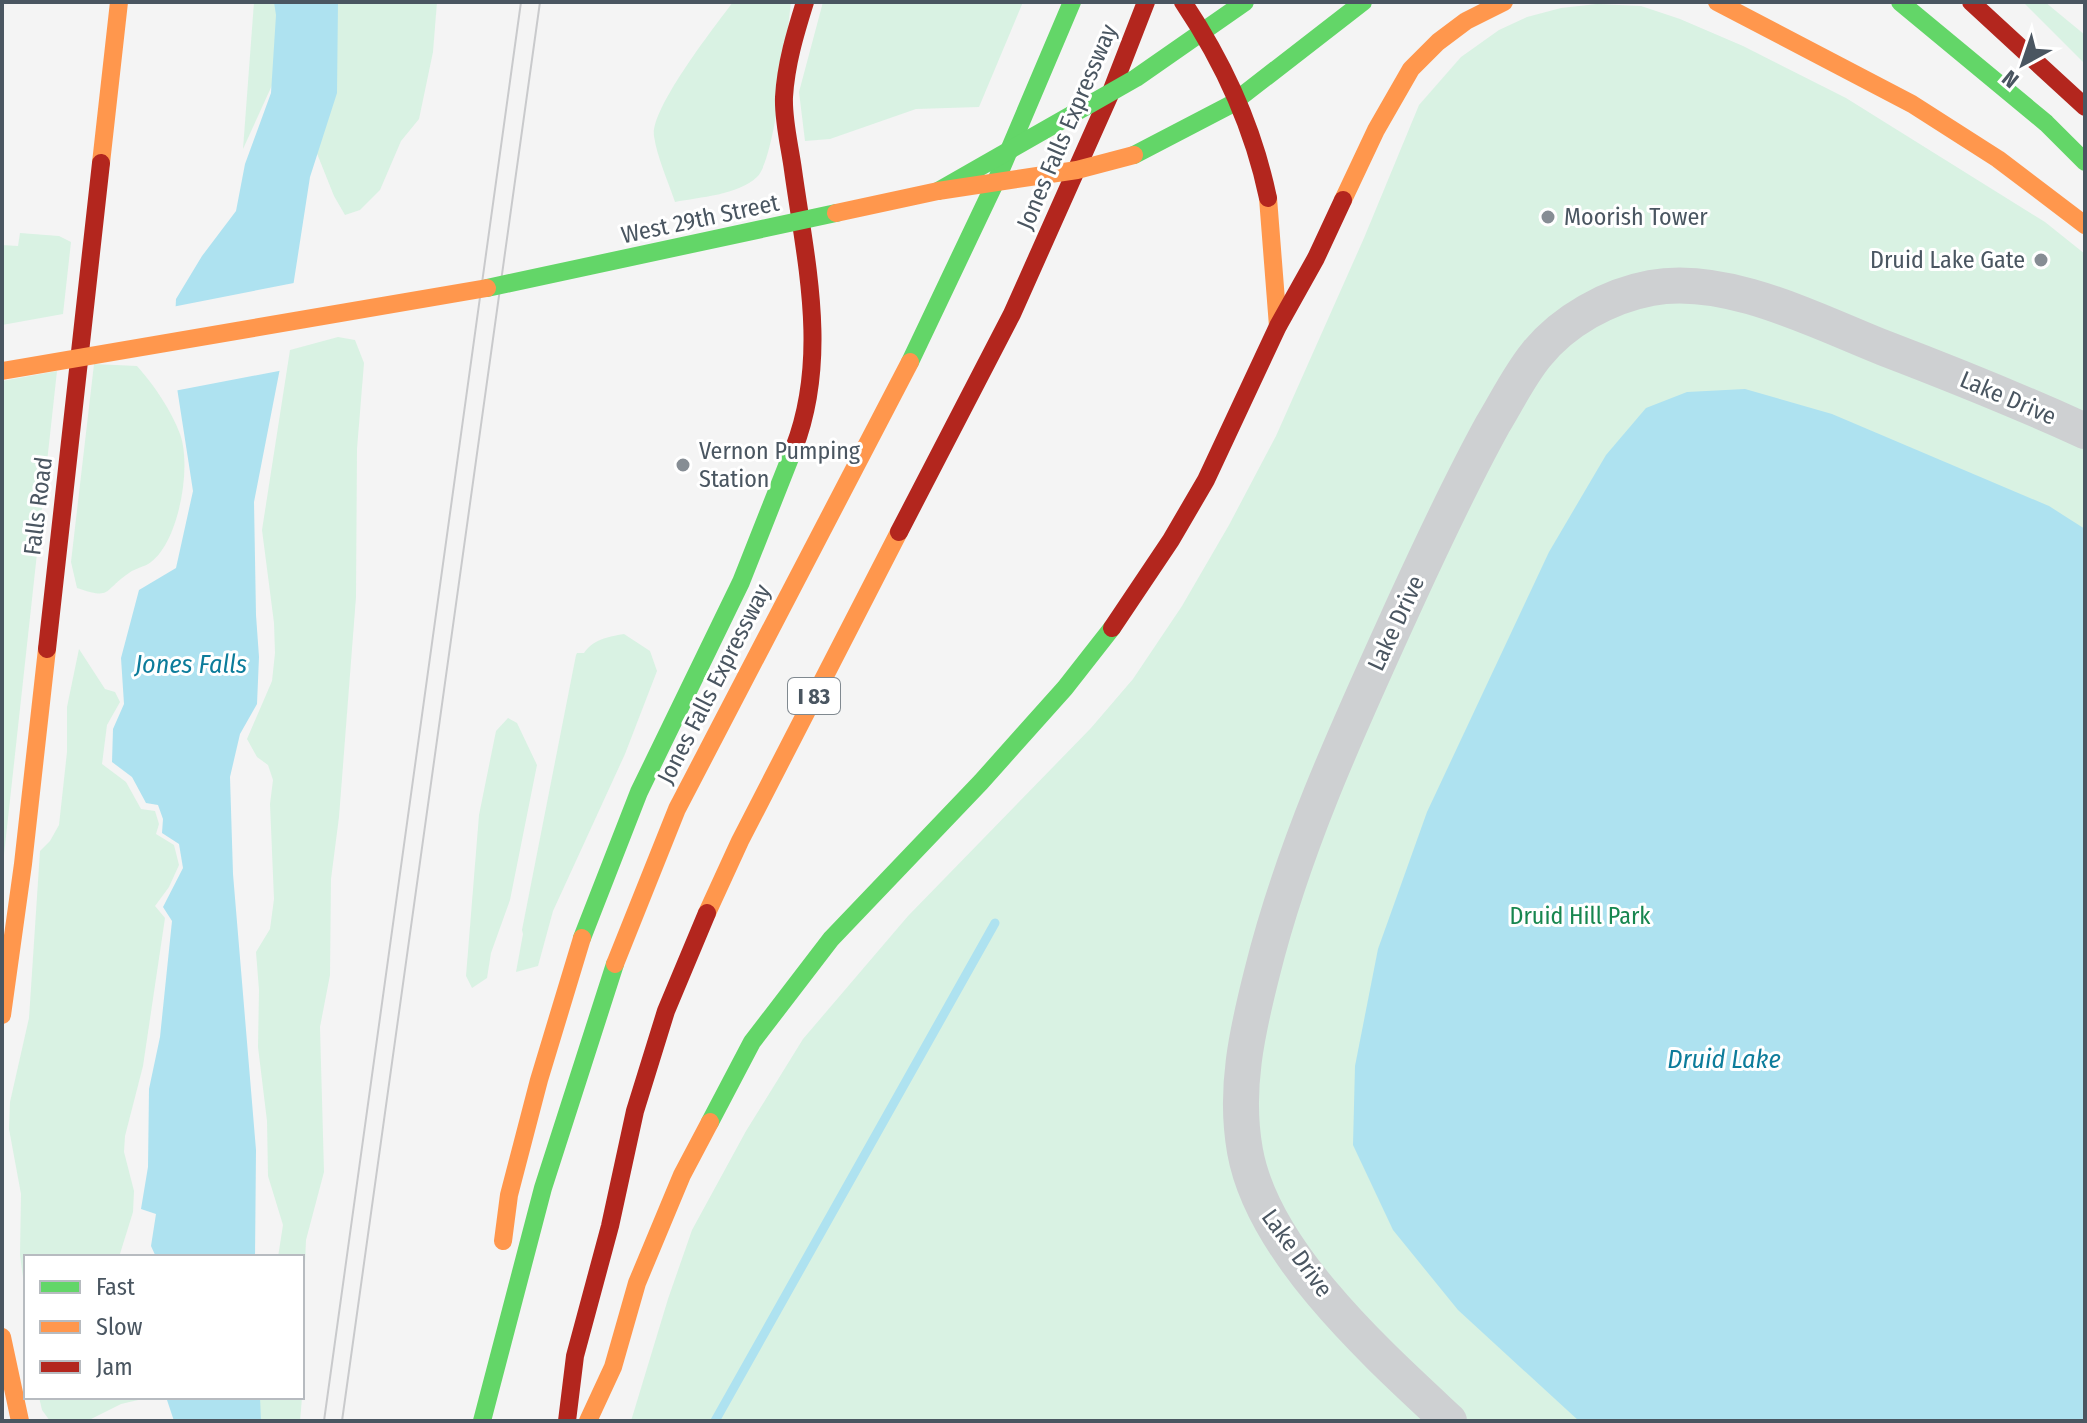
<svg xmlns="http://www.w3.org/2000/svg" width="2087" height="1423" font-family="'Fira Sans Condensed',sans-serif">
<rect width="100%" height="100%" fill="#f4f4f4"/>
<g fill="#d9f2e3">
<polygon points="254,2 284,2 279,70 243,149"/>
<polygon points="316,2 437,2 433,52 419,119 401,141 380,190 360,210 345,215 334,196 316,151"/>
<path d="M733,2H791C787,33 776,159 757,177C738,195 700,197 675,202C668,181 657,157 654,136C650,109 715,26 733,2Z"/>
<polygon points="823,2 1023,2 979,107 916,109 830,139 805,141 799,92"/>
<polygon points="2023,2 2045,2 2085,35 2085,64"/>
<polygon points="1597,4 1641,6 1680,19 1743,46 1846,98 2045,222 2085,254 2085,1421 631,1421 668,1299 692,1230 746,1131 803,1039 908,916 1091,728 1133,679 1182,606 1229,525 1276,436 1364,238 1419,105 1461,57 1499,30 1527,17 1561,8"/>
<polygon points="20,233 59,236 71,242 63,314 2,325 2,245 18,246"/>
<polygon points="338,337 355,340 364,363 357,449 356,597 339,817 331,879 330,975 320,1027 324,1172 306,1240 302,1335 302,1257 278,1257 283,1225 268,1176 267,1121 258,1047 259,990 256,952 270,929 274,899 270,804 273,780 268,765 257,757 247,739 272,681 275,653 274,623 262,530 290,350"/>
<path d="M94,364L137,366C154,385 171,410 180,434C192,466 179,541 151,562C145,567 135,568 129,573C102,591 113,600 77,588L71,562Z"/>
<polygon points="57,371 2,873 2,381"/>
<path d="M624,634L650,651L657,671L625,754L553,911L538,966L516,972L523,934L522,930L576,655L577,653H584C594,639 607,637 624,634Z"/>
<polygon points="79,649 105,689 115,692 120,702 107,725 102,764 126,782 141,809 155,811 159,824 156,834 174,845 179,865 169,887 155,906 165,918 143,1066 125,1136 124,1152 134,1191 133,1212 119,1257 26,1257 26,1300 20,1255 21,1194 9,1129 10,1102 29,1018 40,851 50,841 59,825 67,752 67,707"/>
<polygon points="508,718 517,723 537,765 510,900 491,953 487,978 472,988 466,976 479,815 496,731"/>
<path d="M302,1365C303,1384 302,1402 300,1421H249L247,1397H302Z"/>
<polygon points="39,1397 151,1397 121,1404 87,1421 50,1421 42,1410"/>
</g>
<g fill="#aee2f0">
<polygon points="274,2 338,2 337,93 310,177 282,358 254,502 256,615 259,657 257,704 240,734 230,777 233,874 256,1150 255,1257 156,1257 151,1246 156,1214 141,1209 148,1167 149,1089 160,1037 172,921 163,907 183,868 179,844 162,833 163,819 158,805 146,803 132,777 112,762 113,729 124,704 121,658 139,590 176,568 193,491 173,362 176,299 202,256 236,211 245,164 271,93 276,15"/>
<polygon points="1745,389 1832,414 2049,506 2085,529 2085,1421 1579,1421 1458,1310 1393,1230 1353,1145 1355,1066 1378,949 1427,812 1549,552 1606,455 1646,408 1687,392"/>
<polygon points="166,1397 260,1397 261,1421 174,1421"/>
</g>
<polygon fill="#f4f4f4" points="299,282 284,370 174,391 169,362 172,307"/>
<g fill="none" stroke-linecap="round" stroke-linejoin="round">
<polyline stroke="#aee2f0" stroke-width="9" points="715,1421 995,923"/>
<path stroke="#ced0d2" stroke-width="36" d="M1449,1421C1376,1353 1263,1252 1245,1151C1234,1090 1247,1032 1262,973C1294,844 1350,724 1405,603C1433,542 1461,482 1493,424C1507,401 1519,376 1536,355C1563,321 1608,296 1651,288C1726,274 1816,321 1884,348C1952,374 2019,401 2085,431"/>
<g stroke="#63d668" stroke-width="18">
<polyline points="1900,2 2046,123 2085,162"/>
<polyline points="1134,155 1230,105 1363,2"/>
<polyline points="910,362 996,181 1072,2"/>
<polyline points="582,938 639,792 741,582 794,448"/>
<polyline points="710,1122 752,1042 831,939 981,782 1065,688 1112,628"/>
<polyline points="482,1421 543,1188 615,964"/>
</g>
<g stroke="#ff974d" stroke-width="18">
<polyline points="1717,2 1912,104 1998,159 2085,225"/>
<polyline points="101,163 119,2"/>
<polyline points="1268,198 1278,326"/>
<polyline points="1343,200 1376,130 1411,69 1438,42 1466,21 1504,2"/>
<polyline points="707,913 740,841 899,532"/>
<polyline points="615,964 677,809 910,362"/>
<polyline points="2,1015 23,864 47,649"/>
<polyline points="503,1241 509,1195 539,1080 582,938"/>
<polyline points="2,1337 20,1421"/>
<polyline points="588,1421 613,1367 637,1283 682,1175 710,1122"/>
</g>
<g stroke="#b3261e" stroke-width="18">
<polyline points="1971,2 2085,107"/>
<path d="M794,448C829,357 806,263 793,170C790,147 783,121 784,97C786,64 795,34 805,2"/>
<polyline points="899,532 1012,314 1111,92 1146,2"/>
<polyline points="1112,628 1171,540 1206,480 1278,326 1316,258 1343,200"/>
<polyline points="47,649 101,163"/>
<polyline points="567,1421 575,1356 610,1226 635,1111 666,1011 707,913"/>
</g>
<g stroke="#c9cacc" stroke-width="2">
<polyline points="324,1421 521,2"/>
<polyline points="342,1421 540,2"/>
</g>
<g stroke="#63d668" stroke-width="18">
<polyline points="938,191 1136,78 1245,2"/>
<polyline points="487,288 836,213"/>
</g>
<g stroke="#ff974d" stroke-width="18">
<polyline points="836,213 938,191 1077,170 1134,155"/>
<polyline points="2,371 487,288"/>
</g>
<path stroke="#b3261e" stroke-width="18" d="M1183,2C1224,63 1253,126 1268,198"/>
</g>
<g fill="#868d94" stroke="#fff" stroke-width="3">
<circle cx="1548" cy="217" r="8"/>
<circle cx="2041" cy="260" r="8"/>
<circle cx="683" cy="465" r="8"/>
</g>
<g text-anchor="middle" stroke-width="6" stroke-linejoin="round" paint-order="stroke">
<rect fill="#fff" stroke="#808990" stroke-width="2" x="788" y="678" width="52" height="36" rx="6"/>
<g font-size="22" font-weight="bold" fill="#4a5661">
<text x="814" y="704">I 83</text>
</g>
<g font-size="24" fill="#4a5661" stroke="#fff">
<text transform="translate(1067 127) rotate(-67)" y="8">Jones Falls Expressway</text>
<text transform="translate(700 219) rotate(-12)" y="8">West 29th Street</text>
<text transform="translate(2008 398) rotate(23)" y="8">Lake Drive</text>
<text transform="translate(38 506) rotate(-83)" y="8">Falls Road</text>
<text transform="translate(1396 623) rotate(-65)" y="8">Lake Drive</text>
<text transform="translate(714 684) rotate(-63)" y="8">Jones Falls Expressway</text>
<text transform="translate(1297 1253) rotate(54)" y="8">Lake Drive</text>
</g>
<g font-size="24" fill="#4a5661" stroke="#fff" text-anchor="start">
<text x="1564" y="225">Moorish Tower</text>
<text x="2025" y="268" text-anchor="end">Druid Lake Gate</text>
<text x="699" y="459">Vernon Pumping<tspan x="699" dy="28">Station</tspan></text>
</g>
<g font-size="24" fill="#17864f" stroke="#fff">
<text x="1580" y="924">Druid Hill Park</text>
</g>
<g font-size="26" font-style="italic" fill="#0c7c9b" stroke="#fff">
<text x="191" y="673">Jones Falls</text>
<text x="1724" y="1068">Druid Lake</text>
</g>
</g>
<rect width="2087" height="1423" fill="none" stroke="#4a5661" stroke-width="8"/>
<rect x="24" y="1255" width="280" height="144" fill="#ffffff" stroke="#b7bbc0" stroke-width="2"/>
<rect x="40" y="1281" width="40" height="12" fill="#63d668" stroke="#b7bbc0" stroke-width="2"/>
<text x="96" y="1295" font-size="24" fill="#4a5661">Fast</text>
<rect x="40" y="1321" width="40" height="12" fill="#ff974d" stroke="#b7bbc0" stroke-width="2"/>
<text x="96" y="1335" font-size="24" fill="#4a5661">Slow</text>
<rect x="40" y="1361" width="40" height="12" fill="#b3261e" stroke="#b7bbc0" stroke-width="2"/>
<text x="96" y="1375" font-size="24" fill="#4a5661">Jam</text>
<g transform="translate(2023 64) rotate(220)" stroke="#ffffff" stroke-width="6" paint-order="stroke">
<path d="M0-6L14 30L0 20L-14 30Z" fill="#4a5661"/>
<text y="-12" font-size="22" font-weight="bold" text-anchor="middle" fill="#4a5661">N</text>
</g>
</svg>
